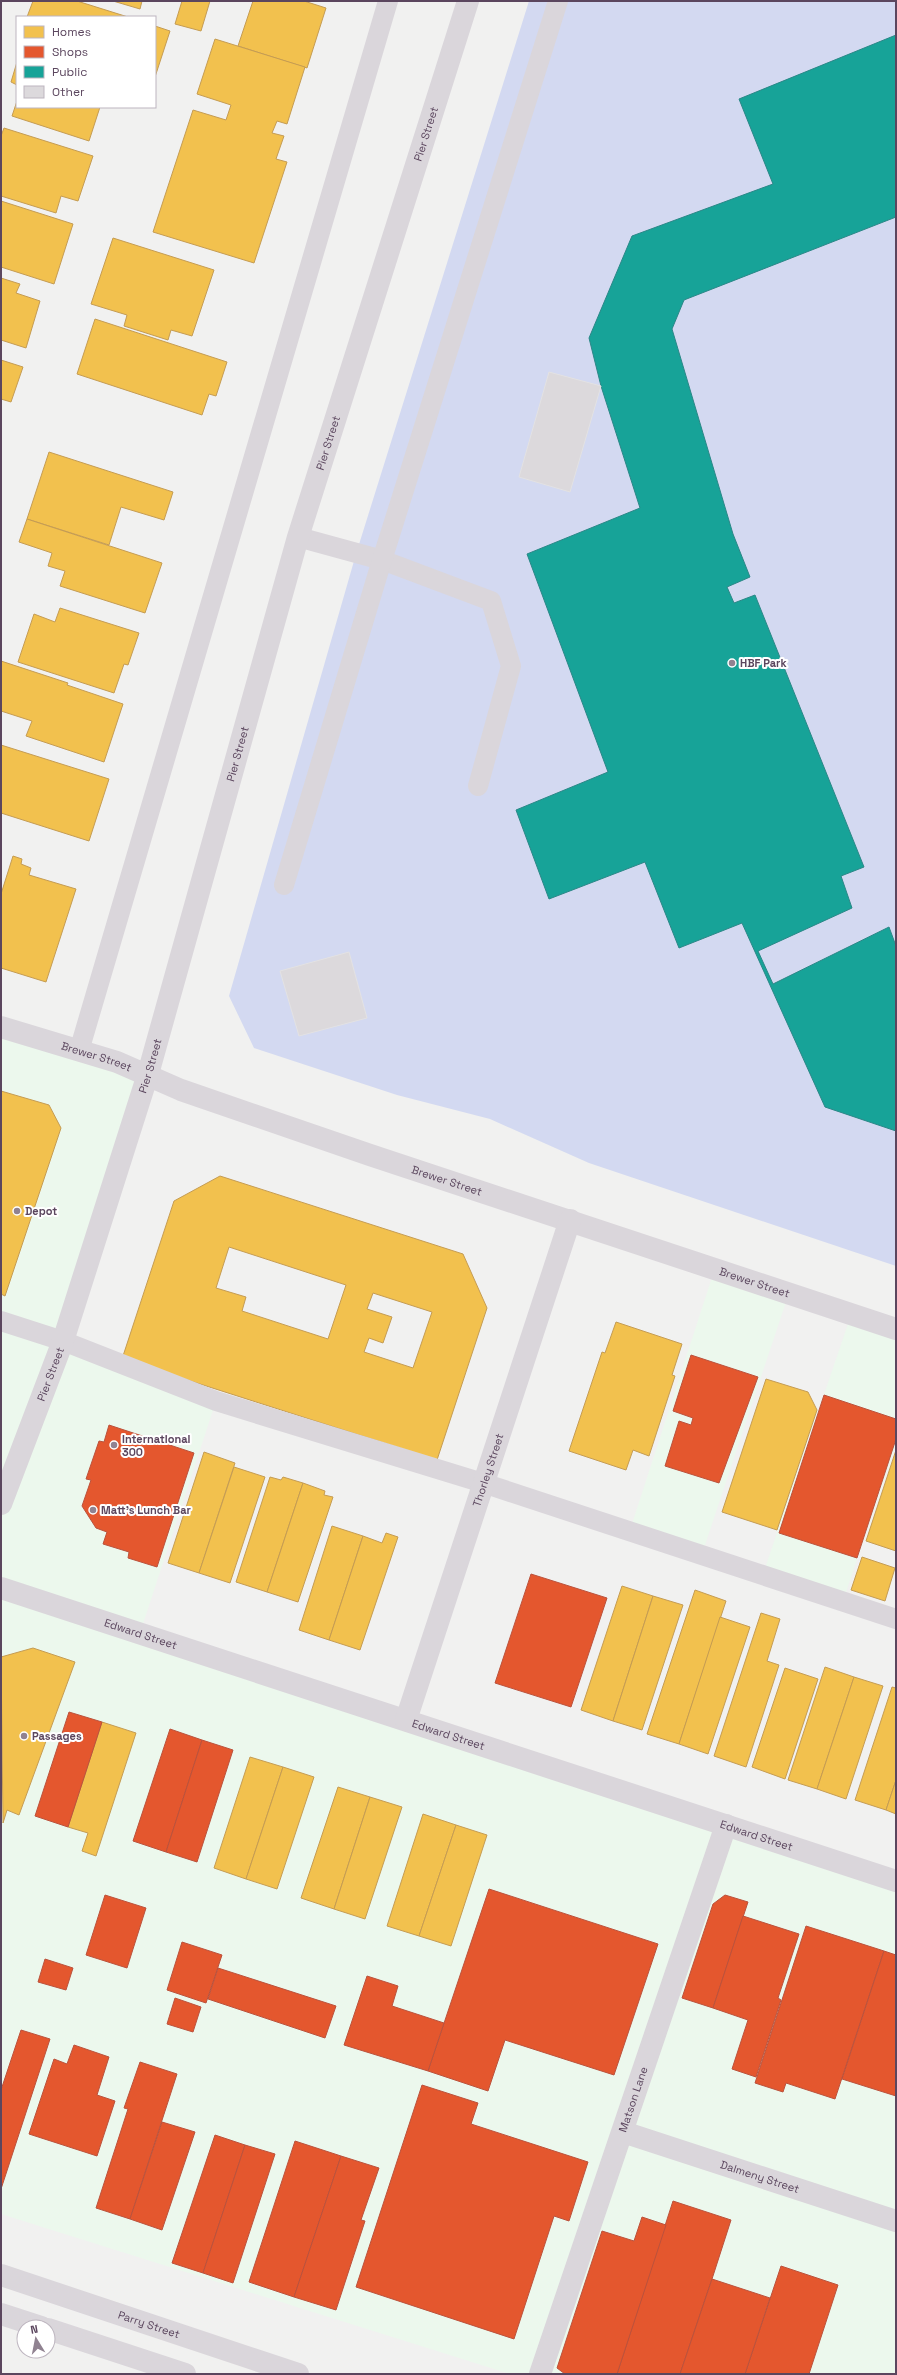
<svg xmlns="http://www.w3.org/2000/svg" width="897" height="2375" font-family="'Space Grotesk',sans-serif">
<rect width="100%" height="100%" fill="#f1f1f0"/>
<g fill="#ecf8ed">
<polygon points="1,1027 148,1074 63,1341 216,1401 140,1633 896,1881 896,2374 510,2374 1,2214"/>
<polygon points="715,1268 789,1293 702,1554 630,1530"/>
<polygon points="851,1315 896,1329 896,1445 843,1601 763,1574"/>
</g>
<polygon fill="#d3d9f1" points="529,1 896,1 896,1266 589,1163 490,1119 397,1095 254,1048 229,996 356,554"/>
<g fill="#f2c14e" stroke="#c59c53" fill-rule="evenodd">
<polygon points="33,1 77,1 128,17 27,17"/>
<polygon points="113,1 142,1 140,9"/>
<polygon points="182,1 210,1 201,31 175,24"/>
<polygon points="253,1 304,1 326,8 307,68 238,46"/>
<polygon points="155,26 170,31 155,77"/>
<polygon points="215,39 305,67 287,124 277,121 272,133 284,136 276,159 287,162 254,263 153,232 193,110 226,120 231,105 197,94"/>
<polygon points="17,62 17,85 11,82"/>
<polygon points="17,101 17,107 100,107 89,141 12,116"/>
<polygon points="4,128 93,156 78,201 61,196 56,213 1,196 1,136"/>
<polygon points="1,201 73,224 54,284 1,267"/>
<polygon points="113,238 214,270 192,336 171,330 168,340 124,326 127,315 91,304"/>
<polygon points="1,278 20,284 16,293 40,301 26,348 1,340"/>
<polygon points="95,319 227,362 216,396 209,394 202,415 77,374"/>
<polygon points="1,360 23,367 11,402 1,399"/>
<polygon points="49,452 173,492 164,520 121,507 109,545 27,519"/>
<polygon points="27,519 162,563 145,613 60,586 65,571 48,566 52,553 19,542"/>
<polygon points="60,608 139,633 128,665 124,664 114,693 18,662 34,614 55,622"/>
<polygon points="1,661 68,683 67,685 123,704 104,762 26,736 32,721 1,711"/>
<polygon points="1,745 109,779 89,841 1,813"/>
<polygon points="13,856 22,859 21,864 31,868 29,875 76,889 46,982 1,968 1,894"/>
<polygon points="1,1091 49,1105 61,1128 5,1296 1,1294"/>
<path d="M220,1176L463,1254L487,1308L437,1460L122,1359L174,1201ZM229,1247L346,1285L328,1339L242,1311L246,1297L216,1288ZM373,1293L432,1312L413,1368L364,1352L369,1338L383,1343L392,1317L367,1309Z"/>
<polygon points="616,1322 682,1344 672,1375 675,1376 649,1456 633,1450 626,1470 569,1451 602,1352 605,1353"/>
<polygon points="766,1379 808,1392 817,1410 777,1530 722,1512"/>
<polygon points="896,1450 896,1551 866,1541"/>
<polygon points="204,1452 235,1463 199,1573 168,1563"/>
<polygon points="234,1467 265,1477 230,1583 199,1573"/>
<polygon points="270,1477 281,1480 283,1477 303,1483 267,1592 236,1582"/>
<polygon points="303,1483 325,1491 324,1495 333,1497 298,1602 267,1592"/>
<polygon points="332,1526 363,1536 329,1640 299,1630"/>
<polygon points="386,1533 398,1537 360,1650 329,1640 363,1536 382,1543"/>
<polygon points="862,1557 895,1568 885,1601 851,1590"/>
<polygon points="622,1586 653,1596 613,1721 581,1710"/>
<polygon points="695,1590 726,1601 679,1744 647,1734"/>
<polygon points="653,1596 683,1605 642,1730 613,1721"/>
<polygon points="761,1613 780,1619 767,1661 779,1665 746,1767 714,1756"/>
<polygon points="720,1617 750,1627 708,1754 679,1744"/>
<polygon points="33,1648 75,1662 19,1815 7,1810 3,1823 1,1657"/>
<polygon points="825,1667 854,1677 817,1789 788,1780"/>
<polygon points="785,1668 818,1679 785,1779 752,1767"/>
<polygon points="854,1677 883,1686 846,1799 817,1789"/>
<polygon points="892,1687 896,1688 896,1780 886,1810 855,1800"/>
<polygon points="102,1722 136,1733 96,1856 82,1851 88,1833 68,1827"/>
<polygon points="250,1757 283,1767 246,1879 214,1868"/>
<polygon points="283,1767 314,1777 277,1889 246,1879"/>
<polygon points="896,1780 896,1814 886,1810"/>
<polygon points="338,1787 370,1797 334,1909 301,1898"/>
<polygon points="370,1797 402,1807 365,1919 334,1909"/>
<polygon points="423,1814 456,1825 419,1936 387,1926"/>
<polygon points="456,1825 487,1835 451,1946 419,1936"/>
</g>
<g fill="#e4572e" stroke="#bb523c">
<polygon points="691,1355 758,1377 719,1483 665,1466 679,1421 691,1425 693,1418 673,1411"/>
<polygon points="824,1395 896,1419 896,1439 857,1558 779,1533"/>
<polygon points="109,1425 194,1453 157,1567 128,1558 129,1552 103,1544 107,1532 96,1528 82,1506 91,1480 86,1479 99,1441 104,1442"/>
<polygon points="531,1574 607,1598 571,1707 495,1683"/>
<polygon points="69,1712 102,1722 68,1827 35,1816"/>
<polygon points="170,1729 202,1740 166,1852 133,1841"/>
<polygon points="202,1740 233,1750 197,1862 166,1852"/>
<polygon points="489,1889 658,1944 614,2075 505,2040 488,2091 428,2071"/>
<polygon points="105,1895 146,1908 127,1968 86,1955"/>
<polygon points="725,1895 748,1902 713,2008 682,1998 713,1904"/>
<polygon points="743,1916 799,1934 778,1998 781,2000 756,2077 732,2069 748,2020 713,2008"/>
<polygon points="806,1926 884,1951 835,2099 786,2083 783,2092 755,2083"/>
<polygon points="182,1942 222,1955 206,2003 167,1990"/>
<polygon points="884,1951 896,1955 896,2096 842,2079"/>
<polygon points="45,1959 73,1968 66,1990 38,1982"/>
<polygon points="218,1968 336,2006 325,2038 208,1999"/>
<polygon points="367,1976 398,1986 392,2006 444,2023 428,2071 344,2045"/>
<polygon points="175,1998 201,2007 193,2032 167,2024"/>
<polygon points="21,2030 50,2039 1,2189 1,2090"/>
<polygon points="74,2045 109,2057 97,2095 115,2101 97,2156 29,2134 54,2059 67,2064"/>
<polygon points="140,2062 177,2074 130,2219 96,2208 128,2109 124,2108"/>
<polygon points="422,2085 478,2103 471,2124 588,2162 569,2221 554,2216 514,2339 356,2287"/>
<polygon points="162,2122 195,2132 162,2230 130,2219"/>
<polygon points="215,2135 245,2145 203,2273 172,2263"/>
<polygon points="295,2141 341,2156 294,2297 249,2282"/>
<polygon points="245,2145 275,2154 233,2283 203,2273"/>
<polygon points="341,2156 379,2168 361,2220 365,2221 336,2310 294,2297"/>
<polygon points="673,2201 731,2220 712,2279 680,2374 617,2374"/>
<polygon points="642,2217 666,2225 617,2374 565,2374 557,2368 602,2231 634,2241"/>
<polygon points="781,2266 838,2285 809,2374 745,2374"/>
<polygon points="712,2279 770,2298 745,2374 680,2374"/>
</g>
<polygon fill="#17a398" stroke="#2b8787" points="896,35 896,217 684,300 672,329 733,534 750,577 727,587 734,603 755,595 864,867 841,876 852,908 758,951 773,984 889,927 896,946 896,1131 825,1107 742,923 679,948 645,862 549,899 516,810 608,772 527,554 640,508 601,386 589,338 632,236 773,184 739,99"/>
<g fill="#dcd9dc" stroke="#e3e2e3">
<polygon points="549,372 601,386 570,492 519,477"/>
<polygon points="349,952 367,1018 299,1036 280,971"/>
</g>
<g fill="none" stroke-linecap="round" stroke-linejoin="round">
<g stroke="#dad6db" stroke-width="20">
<polyline points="298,537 382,560 491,601 511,666 478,786"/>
<polyline points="284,885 382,560 558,1"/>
<polyline points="79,1051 388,1"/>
<polyline points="1,1321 63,1341 216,1401 483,1483 896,1619"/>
</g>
<g stroke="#dad6db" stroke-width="22">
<path id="s1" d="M1,1027L117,1062L181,1090L370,1155L896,1329"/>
<path id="s2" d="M1,1504L63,1341L148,1074L298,537L468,1"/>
<path id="s3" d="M1,1588L896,1881"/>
<path id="s4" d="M406,1720L570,1220"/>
<path id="s5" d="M623,2132L896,2221"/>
<path id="s6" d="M1,2275L298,2374"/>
<polyline points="1,2314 41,2327"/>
<polyline points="48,2329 185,2374"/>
<path id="s7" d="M540,2374L726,1825"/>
</g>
</g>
<g fill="#908291" stroke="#fff" stroke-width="1.5">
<circle cx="732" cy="663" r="4"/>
<circle cx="17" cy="1211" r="4"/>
<circle cx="114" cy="1445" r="4"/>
<circle cx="93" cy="1510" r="4"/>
<circle cx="24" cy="1736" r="4"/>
</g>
<g text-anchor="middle" stroke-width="4" stroke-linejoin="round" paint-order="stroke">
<g font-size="11" fill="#5b465e" stroke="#fff">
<text dy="4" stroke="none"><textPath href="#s2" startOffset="1435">Pier Street</textPath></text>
<text dy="4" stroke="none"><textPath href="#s2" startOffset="1111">Pier Street</textPath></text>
<text dy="4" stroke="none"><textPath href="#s2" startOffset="787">Pier Street</textPath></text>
<text dy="4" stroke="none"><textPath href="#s1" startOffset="100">Brewer Street</textPath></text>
<text dy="4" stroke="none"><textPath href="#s2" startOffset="463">Pier Street</textPath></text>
<text dy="4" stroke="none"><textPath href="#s1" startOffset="472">Brewer Street</textPath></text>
<text dy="4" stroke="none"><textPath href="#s1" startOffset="796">Brewer Street</textPath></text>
<text dy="4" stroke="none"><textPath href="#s2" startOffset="139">Pier Street</textPath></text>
<text dy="4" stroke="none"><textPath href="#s4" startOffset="263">Thorley Street</textPath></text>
<text dy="4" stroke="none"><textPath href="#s3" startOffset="147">Edward Street</textPath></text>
<text dy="4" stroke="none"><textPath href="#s3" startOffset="471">Edward Street</textPath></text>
<text dy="4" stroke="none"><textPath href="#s3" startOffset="795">Edward Street</textPath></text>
<text dy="4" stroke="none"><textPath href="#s7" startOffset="290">Matson Lane</textPath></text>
<text dy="4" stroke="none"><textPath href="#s5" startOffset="144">Dalmeny Street</textPath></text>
<text dy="4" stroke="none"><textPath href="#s6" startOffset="156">Parry Street</textPath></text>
</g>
<g font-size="11" font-weight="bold" fill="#5b465e" stroke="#fff" text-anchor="start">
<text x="740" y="667">HBF Park</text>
<text x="25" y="1215">Depot</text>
<text x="122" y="1443">International<tspan x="122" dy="13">300</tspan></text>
<text x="101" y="1514">Matt's Lunch Bar</text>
<text x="32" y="1740">Passages</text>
</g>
</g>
<rect width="897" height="2375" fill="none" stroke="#5b465e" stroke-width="4"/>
<rect x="16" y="16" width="140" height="92" fill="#ffffff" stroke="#bdb5bf"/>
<rect x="24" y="26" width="20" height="12" fill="#f2c14e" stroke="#bdb5bf"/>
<text x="52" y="36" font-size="12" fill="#5b465e">Homes</text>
<rect x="24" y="46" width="20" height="12" fill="#e4572e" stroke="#bdb5bf"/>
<text x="52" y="56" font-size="12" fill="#5b465e">Shops</text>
<rect x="24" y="66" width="20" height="12" fill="#17a398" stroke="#bdb5bf"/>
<text x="52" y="76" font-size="12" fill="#5b465e">Public</text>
<rect x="24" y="86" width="20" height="12" fill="#dcd9dc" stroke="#bdb5bf"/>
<text x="52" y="96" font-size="12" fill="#5b465e">Other</text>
<g transform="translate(36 2339) rotate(350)"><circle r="19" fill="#ffffff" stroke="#bdb5bf"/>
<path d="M0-3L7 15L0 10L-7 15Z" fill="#908291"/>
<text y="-6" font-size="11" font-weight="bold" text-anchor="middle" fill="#5b465e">N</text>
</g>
</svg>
